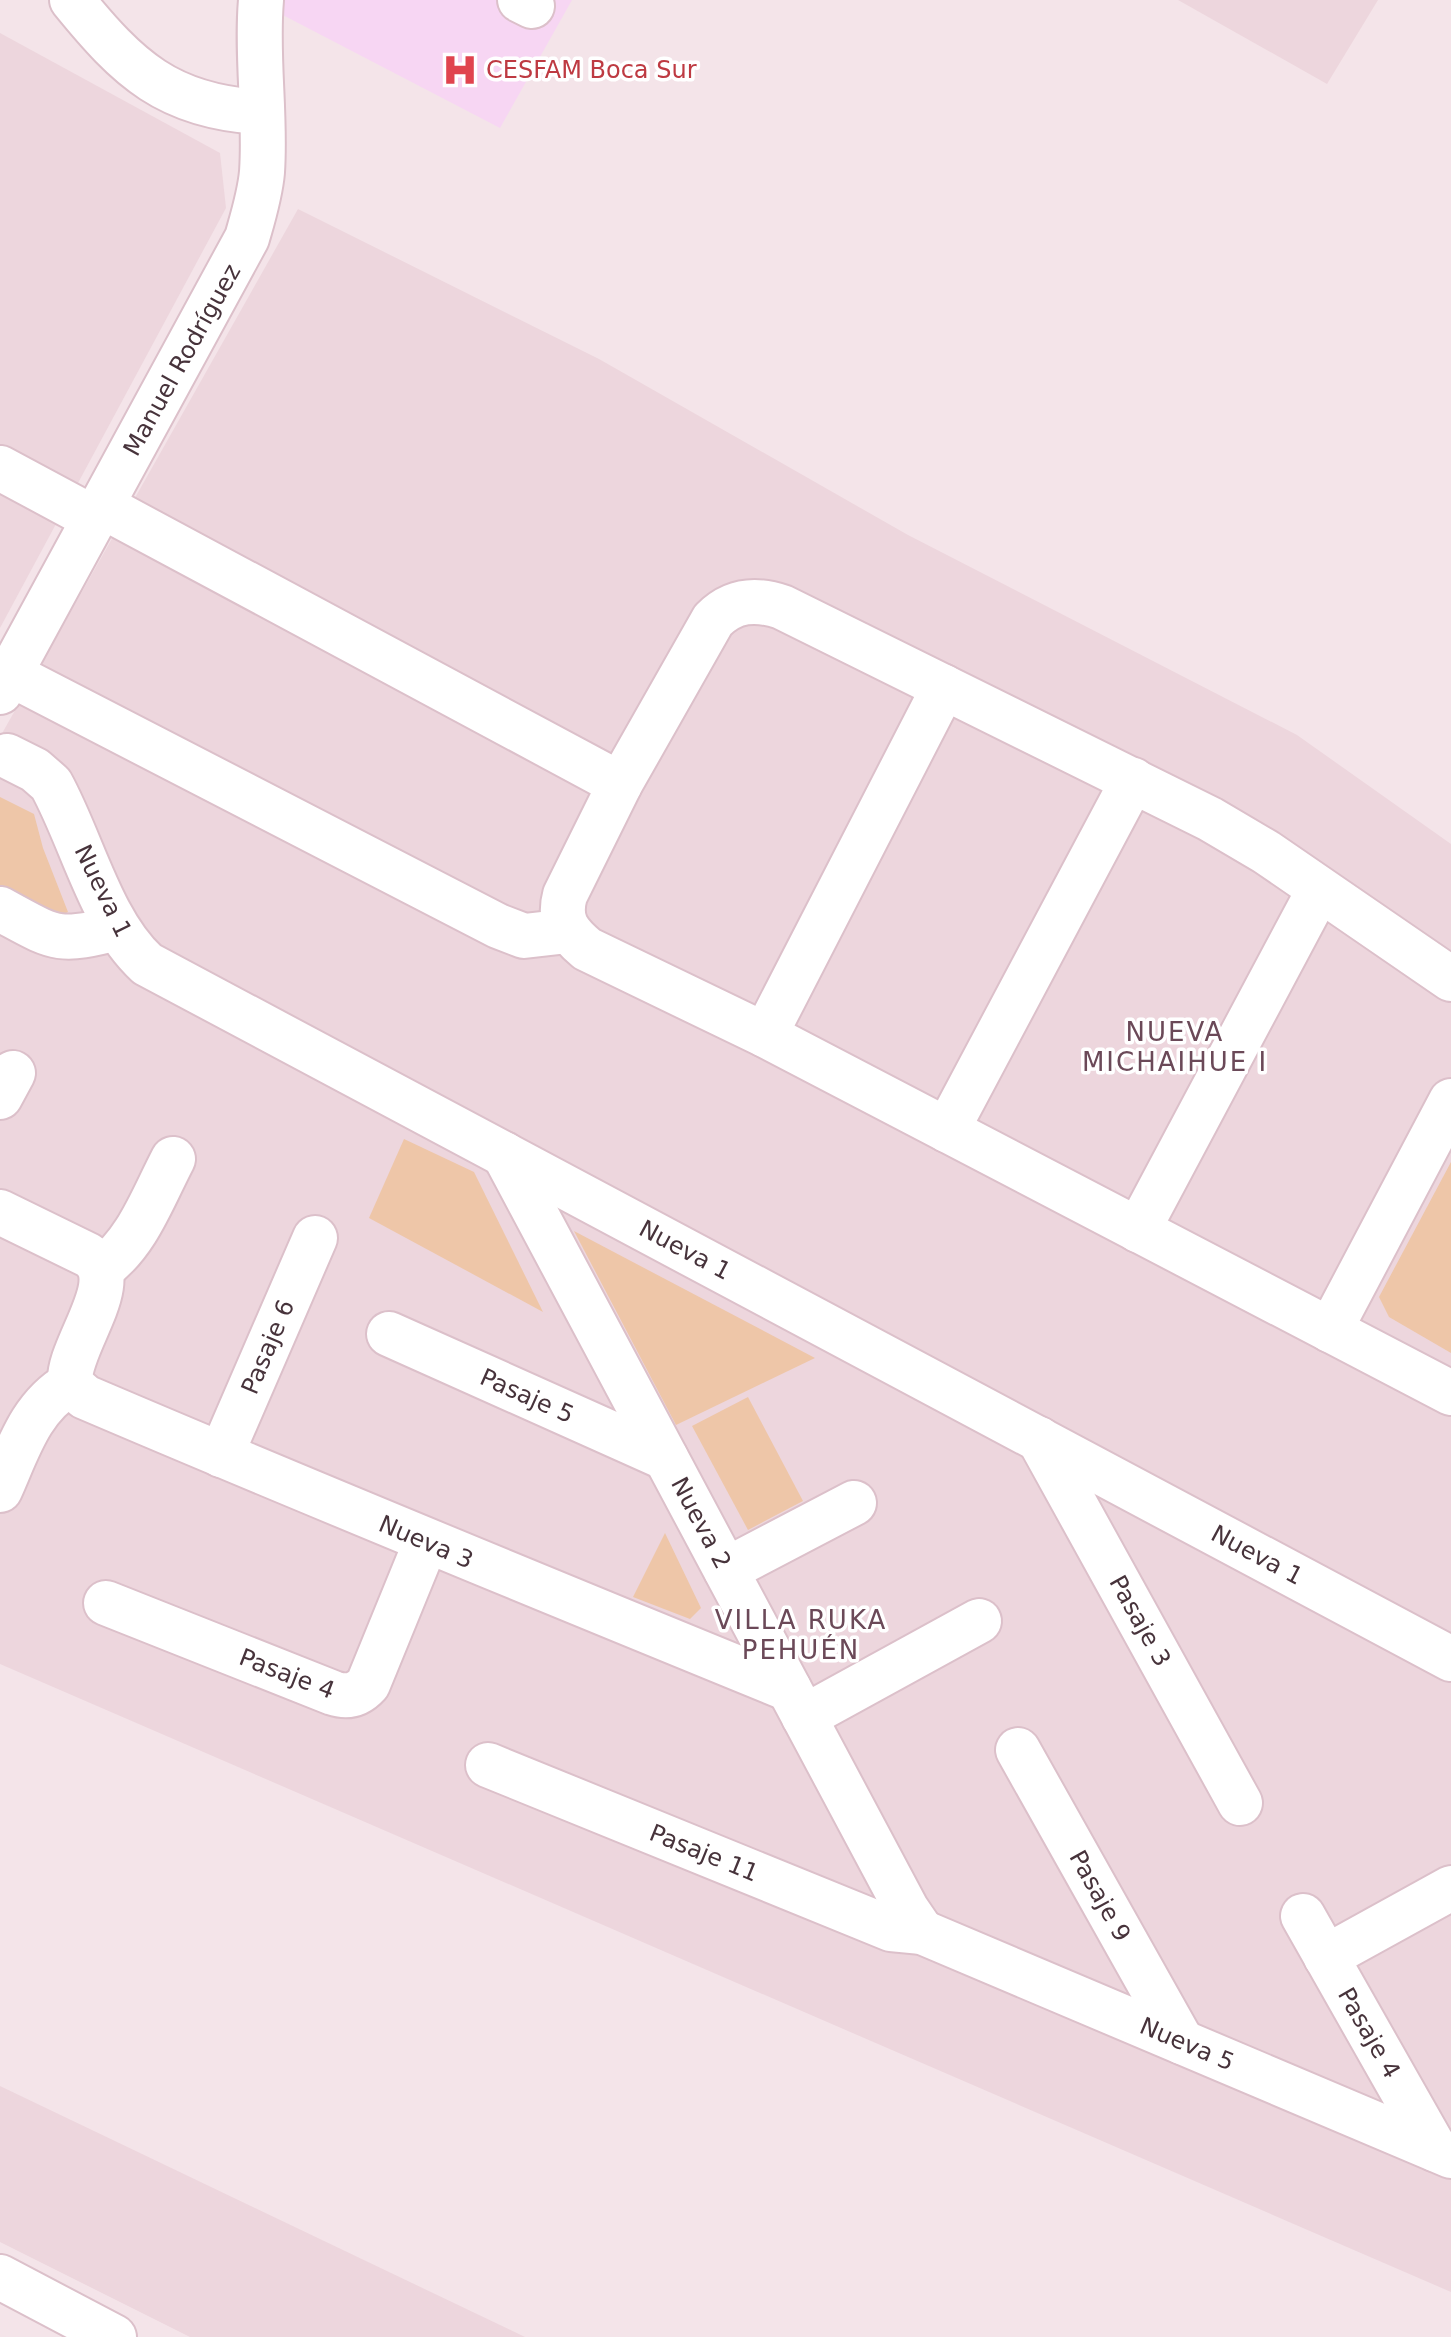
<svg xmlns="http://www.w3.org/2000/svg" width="1451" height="2337" font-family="'DejaVu Sans',sans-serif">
<rect width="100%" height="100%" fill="#f4e4e9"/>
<g fill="#edd6dd">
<polygon points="1178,0 1378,0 1327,84"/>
<polygon points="0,33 220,153 226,208 0,628"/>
<polygon points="298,209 599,359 908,535 1297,735 1451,844 1451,2292 0,1664 0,737"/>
<polygon points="0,2086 525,2337 190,2337 0,2242"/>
</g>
<polygon fill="#f7d6f3" points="278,0 572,0 500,128 277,12"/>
<g fill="#eec6a8">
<polygon points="0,797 34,814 43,848 68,912 51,921 0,895"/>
<polygon points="404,1139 474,1172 543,1312 369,1218"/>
<polygon points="1451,1162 1451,1353 1389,1317 1379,1297"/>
<polygon points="574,1231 815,1358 676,1425"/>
<polygon points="748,1397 803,1501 748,1530 692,1426"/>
<polygon points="665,1533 701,1608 690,1619 633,1597"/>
</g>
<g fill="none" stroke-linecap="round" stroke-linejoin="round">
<g stroke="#dcc0ca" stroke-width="48">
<g id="minor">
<path d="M72,0C128,69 168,107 261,112"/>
<polyline points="520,0 532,6"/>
<polyline points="0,468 95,519"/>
<polyline points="102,506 620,784"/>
<polyline points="10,674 498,926 524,936 568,931"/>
<path d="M0,692L247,238C253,217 260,195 262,172C266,115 256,57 261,0"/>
<path d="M7,756L35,770L51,784C82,840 100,921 147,964L1451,1659"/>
<path d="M0,909C54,938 56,944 117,928"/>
<path d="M1451,979L1266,852L1210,819L782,607C755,598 733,600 713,620L620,784L565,895C558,921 568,933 587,949L765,1035L1451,1393"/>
<polyline points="765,1035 944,687"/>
<polyline points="0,1097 13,1073"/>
<polyline points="947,1130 1133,780"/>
<polyline points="504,1154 907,1910 922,1932"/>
<path d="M0,1212L88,1255C128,1279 66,1347 70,1384"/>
<polyline points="1138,1230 1319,890"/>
<path d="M101,1269C137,1244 153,1197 173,1159"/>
<polyline points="1330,1330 1451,1101"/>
<polyline points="389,1334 666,1458"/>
<path d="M70,1384L85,1397C319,1497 554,1593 789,1689"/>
<polyline points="1039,1439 1240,1803"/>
<polyline points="221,1455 315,1238"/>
<path d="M0,1490C18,1450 30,1407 70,1384"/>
<polyline points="726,1570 854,1503"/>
<path d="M106,1603L333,1693C348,1698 358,1695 368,1684L426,1542"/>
<polyline points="804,1717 979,1621"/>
<polyline points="1018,1750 1182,2042"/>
<polyline points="488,1765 891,1929 922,1932 1451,2156"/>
<polyline points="1303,1916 1435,2149"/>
<polyline points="1326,1957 1451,1888"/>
<polyline points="0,2277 114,2337"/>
</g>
</g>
<use href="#minor" stroke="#fff" stroke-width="44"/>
</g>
<defs>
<g id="hospital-bare" transform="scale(2.76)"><path d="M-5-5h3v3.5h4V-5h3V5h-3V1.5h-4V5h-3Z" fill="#e0444e" stroke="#fff" stroke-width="2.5" paint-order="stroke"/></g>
</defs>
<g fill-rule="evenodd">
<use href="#hospital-bare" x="460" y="70"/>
</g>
<g text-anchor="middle" stroke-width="7" stroke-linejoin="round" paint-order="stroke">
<g font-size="24" fill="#be3a42" stroke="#fff" text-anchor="start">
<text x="486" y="78">CESFAM Boca Sur</text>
</g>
<g font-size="24" fill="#47333b" stroke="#fff">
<text transform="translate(182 360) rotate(-61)" y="8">Manuel Rodríguez</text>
<text transform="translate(103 891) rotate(64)" y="8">Nueva 1</text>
<text transform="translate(685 1250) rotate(28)" y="8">Nueva 1</text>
<text transform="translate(268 1347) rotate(-67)" y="8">Pasaje 6</text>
<text transform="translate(527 1396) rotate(24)" y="8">Pasaje 5</text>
<text transform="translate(701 1523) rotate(62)" y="8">Nueva 2</text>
<text transform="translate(426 1542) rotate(23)" y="8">Nueva 3</text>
<text transform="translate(1257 1555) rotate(28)" y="8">Nueva 1</text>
<text transform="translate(1140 1621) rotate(61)" y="8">Pasaje 3</text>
<text transform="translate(287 1674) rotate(21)" y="8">Pasaje 4</text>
<text transform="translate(704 1853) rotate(22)" y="8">Pasaje 11</text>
<text transform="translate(1100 1896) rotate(61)" y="8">Pasaje 9</text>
<text transform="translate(1369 2033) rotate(60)" y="8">Pasaje 4</text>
<text transform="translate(1187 2044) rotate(23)" y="8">Nueva 5</text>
</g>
<g font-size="26" letter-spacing="2" fill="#6b4958" stroke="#fff">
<text x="1175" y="1041">NUEVA<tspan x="1175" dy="30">MICHAIHUE I</tspan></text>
<text x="801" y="1629">VILLA RUKA<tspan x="801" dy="30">PEHUÉN</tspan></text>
</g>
</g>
</svg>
